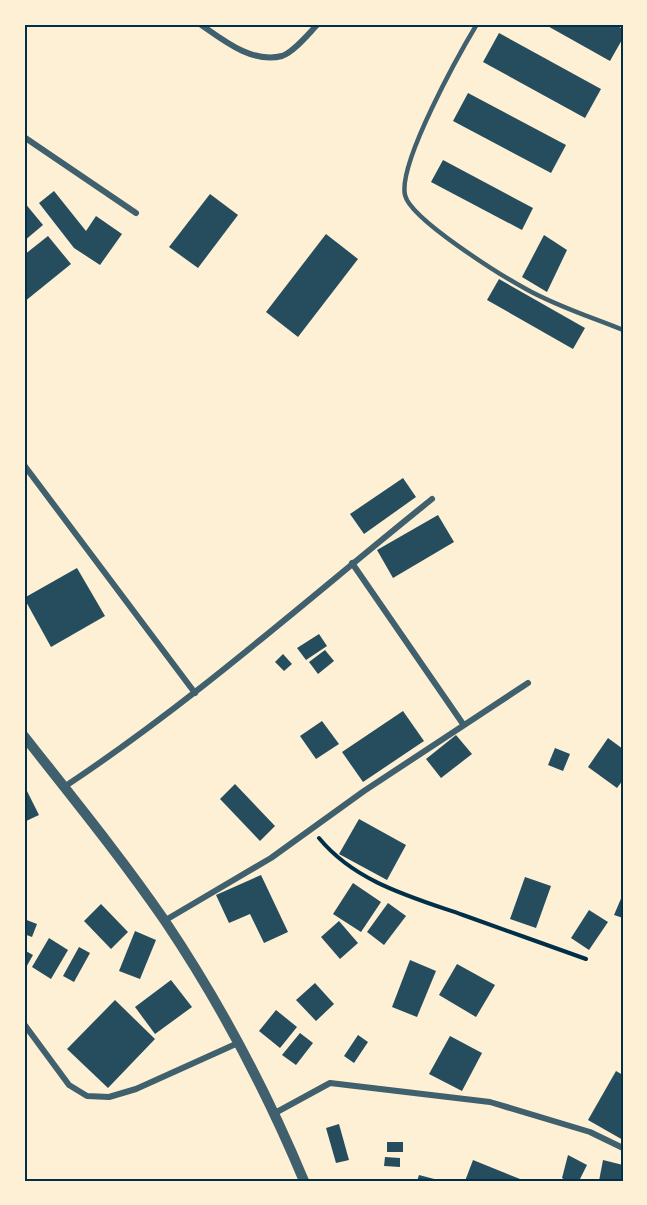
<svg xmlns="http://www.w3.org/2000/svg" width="647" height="1205" font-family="'DM Sans',sans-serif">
<rect width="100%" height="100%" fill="#fdf0d5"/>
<g fill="#264d5e">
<polygon points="544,24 614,24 623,29 623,38 610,61"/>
<polygon points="499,33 601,89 585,118 483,62"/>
<polygon points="468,93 566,145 551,173 453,121"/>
<polygon points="443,160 533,208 522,230 431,182"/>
<polygon points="54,191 86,231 96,216 122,234 100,265 74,248 39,203"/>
<polygon points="210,194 238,215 198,268 169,247"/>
<polygon points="24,202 43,225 24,241"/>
<polygon points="326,234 358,259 298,337 266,312"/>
<polygon points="544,235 567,250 547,292 522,277"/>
<polygon points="48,236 71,264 24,302 24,255"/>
<polygon points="499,279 585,328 573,349 487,300"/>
<polygon points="403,478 416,497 364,534 350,514"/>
<polygon points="438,515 454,542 393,578 377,550"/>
<polygon points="77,568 105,616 51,647 24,598"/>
<polygon points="319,634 327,646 306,660 297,648"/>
<polygon points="325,650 334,661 318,674 309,662"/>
<polygon points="283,654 292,664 284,671 275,662"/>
<polygon points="403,711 424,741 363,782 342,752"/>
<polygon points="322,721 339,744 316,759 300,736"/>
<polygon points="456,735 472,754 441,778 426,759"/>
<polygon points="608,738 623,749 623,780 617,788 588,767"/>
<polygon points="555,748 570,754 563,771 548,765"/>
<polygon points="235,784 275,826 260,841 220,799"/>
<polygon points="26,789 39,815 24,822 24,791"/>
<polygon points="359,819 406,845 387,880 339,854"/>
<polygon points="261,875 288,932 264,943 250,914 229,923 216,895"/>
<polygon points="525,877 551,886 536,928 510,919"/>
<polygon points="353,883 381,902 361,932 333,914"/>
<polygon points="623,894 623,918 614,915"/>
<polygon points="388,903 406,916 384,945 367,932"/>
<polygon points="101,904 128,932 111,949 84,921"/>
<polygon points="589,910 608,922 589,950 571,938"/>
<polygon points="24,919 37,924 32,937 24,934"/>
<polygon points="339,921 358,943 340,959 321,937"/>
<polygon points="135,931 156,940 140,979 119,971"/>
<polygon points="49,938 68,950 51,979 32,967"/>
<polygon points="79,947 90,953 74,982 63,976"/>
<polygon points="24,950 33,955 24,971"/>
<polygon points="410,960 436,971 417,1017 392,1007"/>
<polygon points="457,964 495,985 476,1017 439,995"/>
<polygon points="171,980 192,1007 155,1034 135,1007"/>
<polygon points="315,983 334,1004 316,1021 296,1000"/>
<polygon points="115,1000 155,1039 108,1088 67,1049"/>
<polygon points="276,1010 297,1027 280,1048 259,1031"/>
<polygon points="300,1033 313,1043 296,1065 282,1055"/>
<polygon points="358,1035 368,1042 354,1063 344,1056"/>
<polygon points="450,1036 482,1053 462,1091 429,1074"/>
<polygon points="616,1071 623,1075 623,1140 588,1120"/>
<polygon points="339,1124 349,1160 336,1163 326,1128"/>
<rect x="387" y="1142" width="16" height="10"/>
<polygon points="568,1155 587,1165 579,1181 567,1181 562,1178"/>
<polygon points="385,1157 400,1158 400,1167 384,1166"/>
<polygon points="473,1160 520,1179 519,1181 465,1181"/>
<polygon points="603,1160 623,1165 622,1181 599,1181"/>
<polygon points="419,1175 438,1180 438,1181 417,1181"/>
</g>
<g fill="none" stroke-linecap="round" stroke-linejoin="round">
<path stroke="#003049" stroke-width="4" d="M319,838C355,882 411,897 463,915C504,930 545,944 586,959"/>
<path stroke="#3f606c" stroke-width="4.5" d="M477,24C459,54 398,163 405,195C410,219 502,276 526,289C556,306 591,317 623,330"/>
<g stroke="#3f606c" stroke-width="6">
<path d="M200,24C223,40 252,64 282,56C294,52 309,33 318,24"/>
<polyline points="24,137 136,213"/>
<polyline points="24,465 195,693"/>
<polyline points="352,563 463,724"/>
<path d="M64,787C194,701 310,597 432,499"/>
<polyline points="164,921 271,858 364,791 528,683"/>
<polyline points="24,1024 69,1085 87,1096 109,1097 136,1089 238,1043"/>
<polyline points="275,1113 330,1083 490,1102 590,1132 623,1148"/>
</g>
<path stroke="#3f606c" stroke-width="10" d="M24,736C72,797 121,857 165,921C220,1003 266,1090 304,1181"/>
</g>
<rect width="647" height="1205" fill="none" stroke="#fdf0d5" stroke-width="51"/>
<rect x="26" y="26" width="596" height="1154" fill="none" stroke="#003049" stroke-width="2"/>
</svg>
